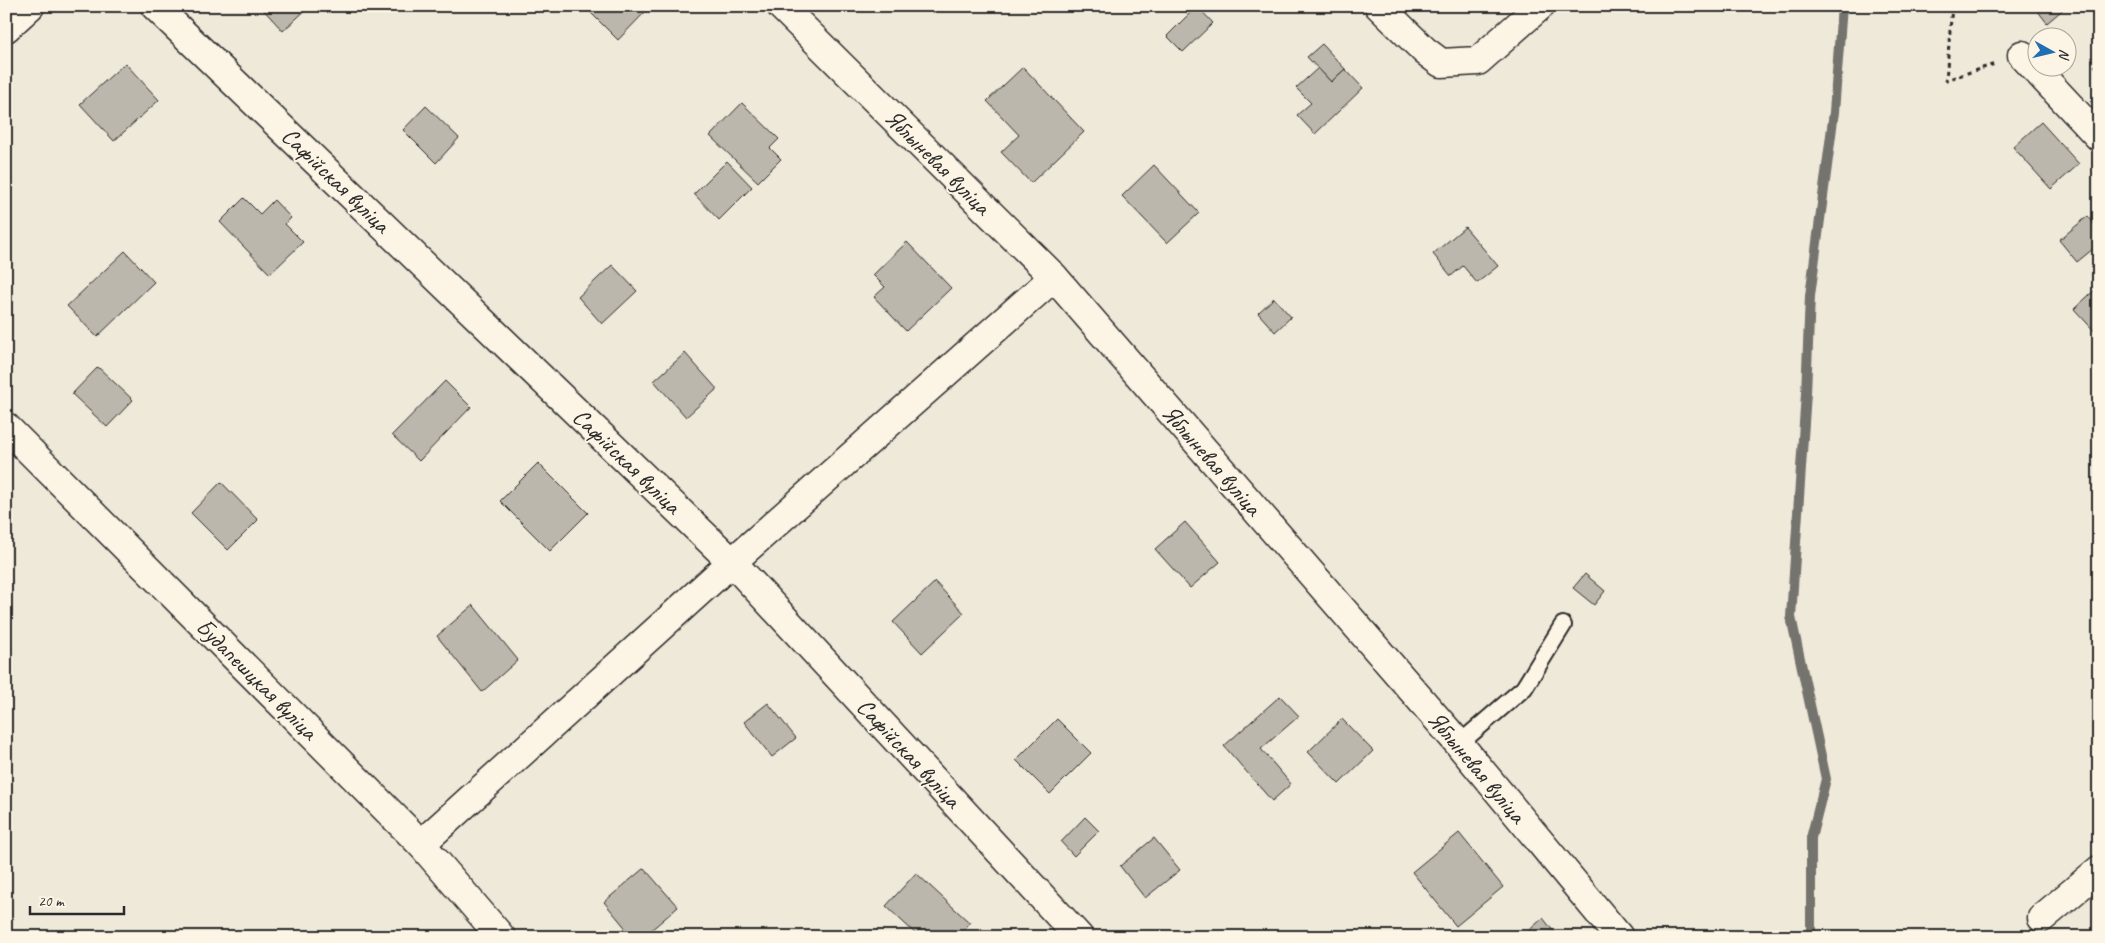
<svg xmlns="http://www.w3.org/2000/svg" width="2105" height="943" font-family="Caveat,sans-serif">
<rect width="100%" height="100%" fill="#efe9da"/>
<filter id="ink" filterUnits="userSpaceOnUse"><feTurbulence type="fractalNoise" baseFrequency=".02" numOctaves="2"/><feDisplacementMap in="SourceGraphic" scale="10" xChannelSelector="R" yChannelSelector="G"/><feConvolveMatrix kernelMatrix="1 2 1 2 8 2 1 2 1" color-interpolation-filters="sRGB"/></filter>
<g filter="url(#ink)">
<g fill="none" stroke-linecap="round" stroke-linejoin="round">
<polyline stroke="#75736d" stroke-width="10" points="1811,937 1811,838 1826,779 1791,617 1806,393 1810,296 1834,112 1842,6"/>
</g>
<g fill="#bcb7ac" stroke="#2b2b2b">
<polygon points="260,6 310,6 283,31"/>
<polygon points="584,6 641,6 646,11 618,40"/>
<polygon points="886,6 899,6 893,13"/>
<polygon points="1197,6 1213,23 1183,52 1167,36"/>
<polygon points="2034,6 2067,6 2047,23"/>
<polygon points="1322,44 1345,69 1331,82 1307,57"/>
<polygon points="2099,61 2099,72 2094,66"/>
<polygon points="125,63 159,100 114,141 80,104"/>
<polygon points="1023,67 1084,132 1031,183 1001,152 1019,135 987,101"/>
<polygon points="1318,68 1331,82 1345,69 1363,88 1315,134 1297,115 1311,103 1296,88"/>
<polygon points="742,103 779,139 770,148 781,159 758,182 710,136"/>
<polygon points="426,106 459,138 436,163 403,130"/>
<polygon points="2041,122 2079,164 2051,189 2013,147"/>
<polygon points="727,161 752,187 719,220 694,194"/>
<polygon points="1154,165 1199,213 1167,243 1122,196"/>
<polygon points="244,198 260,214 274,200 291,218 285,224 303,242 270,274 220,222"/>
<polygon points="2088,216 2099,230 2099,244 2077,262 2059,240"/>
<polygon points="1465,227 1498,266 1477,283 1463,266 1451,276 1433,254"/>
<polygon points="907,242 951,288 906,331 874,297 885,287 873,275"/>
<polygon points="125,251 154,282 97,337 67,306"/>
<polygon points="612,265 637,291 602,324 578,297"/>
<polygon points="2099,286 2099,336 2074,309"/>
<polygon points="1274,298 1291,317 1275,332 1258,313"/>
<polygon points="685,353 717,389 686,417 654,381"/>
<polygon points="98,367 133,400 107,427 72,394"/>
<polygon points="445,381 471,407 419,461 392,435"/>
<polygon points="538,463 588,513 550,551 500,501"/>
<polygon points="221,482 258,520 228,550 191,513"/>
<polygon points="1185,522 1220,562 1190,588 1155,549"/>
<polygon points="1585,574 1605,591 1594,605 1573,588"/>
<polygon points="935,582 964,613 922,653 893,622"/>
<polygon points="473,605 518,660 482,692 437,636"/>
<polygon points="1280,696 1299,716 1261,749 1291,784 1272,801 1224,746"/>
<polygon points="768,703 796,738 772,757 744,722"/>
<polygon points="1057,719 1091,753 1050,794 1016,760"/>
<polygon points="1342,719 1373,751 1339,784 1308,752"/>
<polygon points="1085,817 1099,831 1074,856 1061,842"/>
<polygon points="1459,833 1503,887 1456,926 1412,872"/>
<polygon points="1154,838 1180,870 1145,898 1120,866"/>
<polygon points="644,868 678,907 643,937 633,937 604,902"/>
<polygon points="916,873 970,923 957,937 919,937 886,906"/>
<polygon points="1543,918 1558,937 1529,937 1526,933"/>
</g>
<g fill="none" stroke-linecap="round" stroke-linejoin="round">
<g stroke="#2b2b2b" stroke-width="20">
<polyline id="lane" points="1459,744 1524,688 1563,625"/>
</g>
<g stroke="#2b2b2b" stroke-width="31">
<g id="street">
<polyline points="155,6 732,562 1079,937"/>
<polyline points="781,6 1054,277 1459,744 1619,937"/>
<polyline points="1379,6 1425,51 1441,63 1478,61 1540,6"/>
<polyline points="2022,55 2099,137"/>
<polyline points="6,427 421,844 501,937"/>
<polyline points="421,844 732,562 1054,277"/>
<polyline points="2042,918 2099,870"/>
</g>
</g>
<g stroke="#2b2b2b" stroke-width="31">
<polyline id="secondary" points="6,28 30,6"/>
</g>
<polyline stroke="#2b2b2b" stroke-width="3" stroke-dasharray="4 4" stroke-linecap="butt" points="1952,6 1946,80 1995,64"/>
<use href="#lane" stroke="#fcf5e5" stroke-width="16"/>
<use href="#street" stroke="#fcf5e5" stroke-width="28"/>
<use href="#secondary" stroke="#fcf5e5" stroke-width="28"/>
</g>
</g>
<g text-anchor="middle" stroke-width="4" stroke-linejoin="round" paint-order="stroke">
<g font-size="24" fill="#2b2b2b" stroke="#fcf5e5">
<text transform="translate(938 162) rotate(45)" y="8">Яблыневая вуліца</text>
<text transform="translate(336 180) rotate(44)" y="8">Сафійская вуліца</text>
<text transform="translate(1212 460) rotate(49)" y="8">Яблыневая вуліца</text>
<text transform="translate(627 461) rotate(44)" y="8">Сафійская вуліца</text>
<text transform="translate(257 679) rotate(45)" y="8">Будапешцкая вуліца</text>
<text transform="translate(909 753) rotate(47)" y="8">Сафійская вуліца</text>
<text transform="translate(1477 767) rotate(50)" y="8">Яблыневая вуліца</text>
</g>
</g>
<rect width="2105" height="943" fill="none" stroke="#fcf5e5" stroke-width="25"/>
<rect x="12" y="12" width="2080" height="918" fill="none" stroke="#2b2b2b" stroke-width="2" filter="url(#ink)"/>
<g transform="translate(2052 52) rotate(98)"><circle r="24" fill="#fcf5e5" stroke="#a8a49b"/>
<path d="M0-4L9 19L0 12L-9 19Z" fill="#1f6fb2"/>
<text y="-8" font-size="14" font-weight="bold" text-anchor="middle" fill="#2b2b2b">N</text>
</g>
<path d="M30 906v8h94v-8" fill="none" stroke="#2b2b2b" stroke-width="2.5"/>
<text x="38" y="906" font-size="15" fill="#2b2b2b" stroke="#fcf5e5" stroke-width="4" paint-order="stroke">20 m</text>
</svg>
